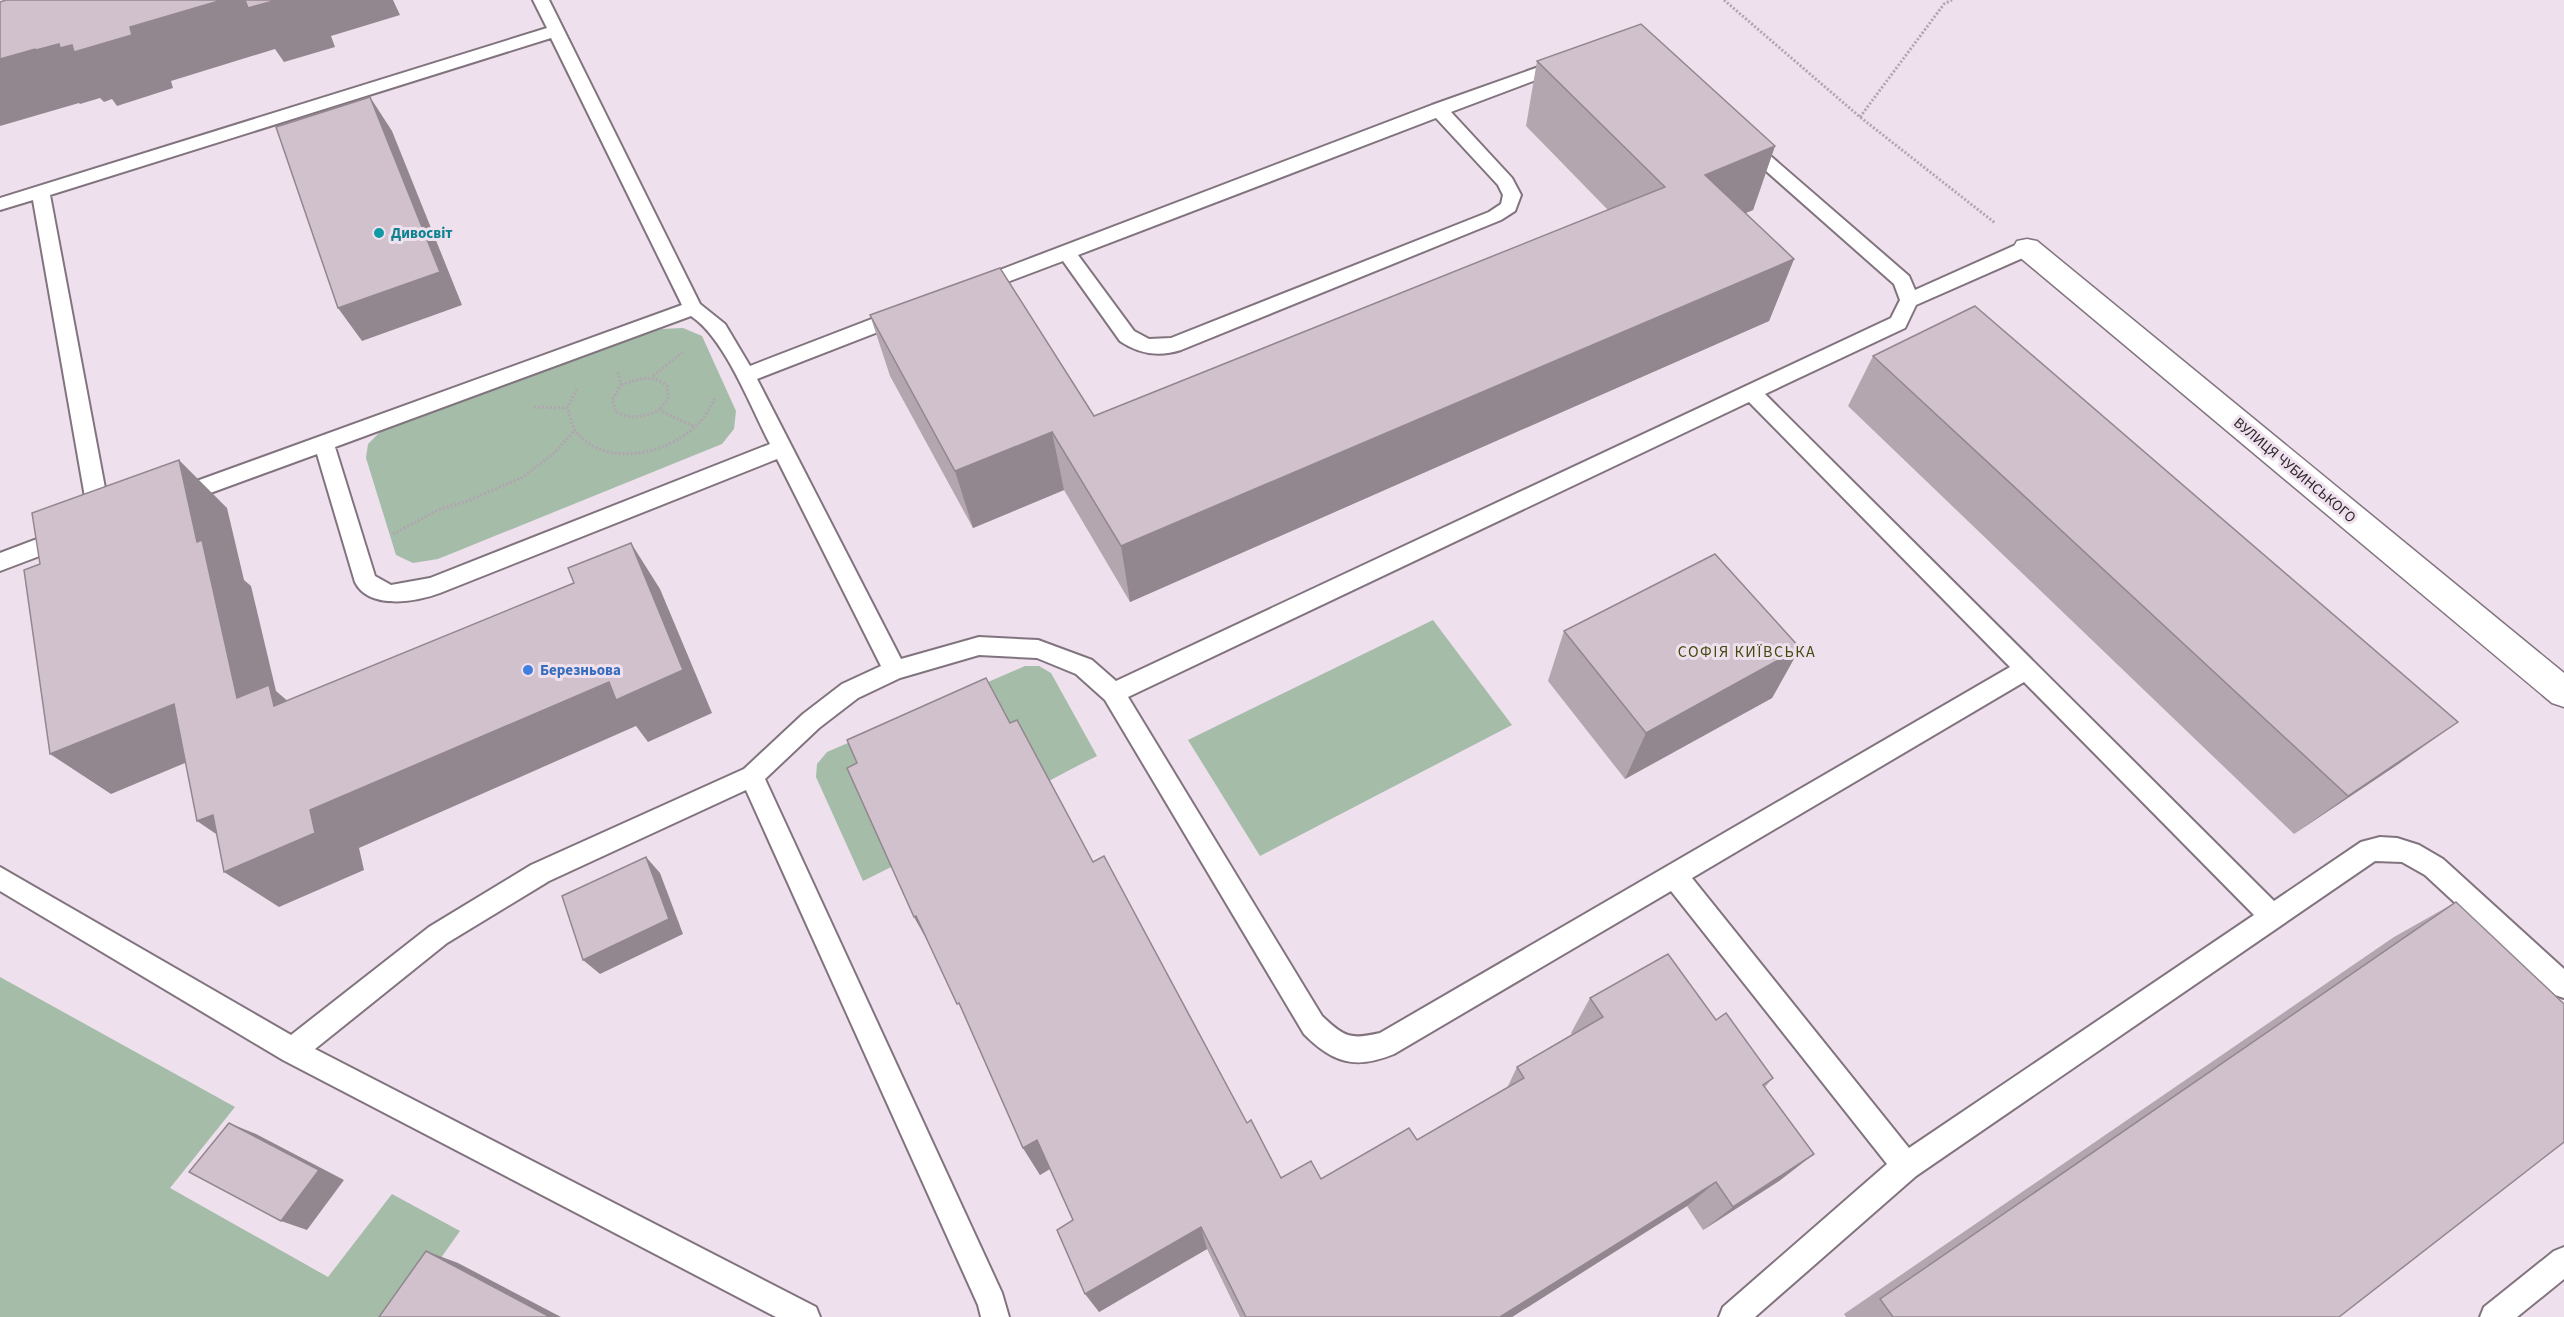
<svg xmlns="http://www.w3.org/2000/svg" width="2564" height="1317" font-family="'Source Sans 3',sans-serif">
<rect width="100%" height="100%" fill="#efe0ed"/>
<g fill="#a4bca8">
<polygon points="683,328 702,336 736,411 734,429 722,444 438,559 413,563 396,555 366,458 368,444 383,429 661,329"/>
<polygon points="1433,620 1512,725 1260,856 1188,740"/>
<path d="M1025,666H1039L1051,673L1097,756C1018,795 943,843 863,881L816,777L817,764L827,752Z"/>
<polygon points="0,977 235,1107 170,1188 328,1277 392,1194 460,1231 399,1317 0,1317"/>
</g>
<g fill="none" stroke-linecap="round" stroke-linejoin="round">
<g stroke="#81747f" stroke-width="4">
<g id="lane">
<path d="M533,0H549L700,304L725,324L750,366L895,310L902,308L909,310L912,315L909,320L757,379L901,659L979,637L1038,640L1092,660L1116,681L1891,318L1900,300L1894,284L1740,148L1737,144L1740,140H1752L1909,276L1915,290L2020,243L2027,242L2034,243L2036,248L2034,253L1916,305L1905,328L1765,394L2274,901L2361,842L2380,837L2397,838L2419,845L2443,859L2564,969V998L2555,995L2425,875L2402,862L2375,861L1916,1176L1755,1317H1719L1723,1307L1887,1164L1671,891L1394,1054C1355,1070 1333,1063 1304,1034L1105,700L1076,674L1037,658L979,655L900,678L858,698L819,728L765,779L1002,1293L1009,1317H981L978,1305L746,790L549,881L447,943L315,1049L816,1307L820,1317H776L283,1060L0,891V867L291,1035L429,927L531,865L744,769L803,714L842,684L881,666L777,459L440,593C416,602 369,610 355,582L317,454L183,503L176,505L169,503L166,497L169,491L682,305L551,38L50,195L111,520L107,526L100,528L93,526L89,520L33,200L0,210V198L547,28ZM691,316C725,338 751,408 770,444L430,578L391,585L375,576L335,447ZM1749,402L2010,667L1380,1033C1350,1040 1344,1037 1322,1016L1128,697ZM2024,682L2254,915L1909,1148L1692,878Z"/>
<path d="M1564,58L1570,59L1572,63L1570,67L1451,112L1512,178L1521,195L1515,211L1501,220L1181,350C1159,357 1139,354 1120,341L1063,261L978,293L971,291L969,286L971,281L1432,105ZM1436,118L1498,185L1503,195L1501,204L1489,212L1171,338L1149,339L1134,331L1078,255Z"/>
<polygon points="66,528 74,531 77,537 74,543 0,571 0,553"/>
<polygon points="2564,1247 2564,1279 2517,1317 2480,1317 2484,1307 2554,1251"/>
</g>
</g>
<g stroke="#81747f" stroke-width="3">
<polygon id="street" points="2027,239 2037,241 2564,673 2564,707 2552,703 2017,255 2013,248 2017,241"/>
</g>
<g stroke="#b1a5b0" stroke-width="3" stroke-dasharray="2 2" stroke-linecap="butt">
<polyline points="1724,0 1860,117 1995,223"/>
<polyline points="1860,117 1944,4 1952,0"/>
<path d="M618,372L621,385L612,400L616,412C631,420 644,417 659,410L695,427"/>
<polyline points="653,376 684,351"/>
<path d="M621,385C638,379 652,373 667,386L668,399L659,410"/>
<path d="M577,389L567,408C570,415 571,424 575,430C603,469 667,455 697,425C705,418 710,407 715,398"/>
<polyline points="534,407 567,408"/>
<polyline points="393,534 438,510 470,500 523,477 554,453 575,430"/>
</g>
<use href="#lane" fill="#fff" fill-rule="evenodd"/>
<use href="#street" fill="#fff" fill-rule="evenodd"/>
</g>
<g fill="#b4a6af">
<polygon points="1537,61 1775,146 1753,210 1745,213 1794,259 1769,321 1130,602 1064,490 973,528 890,376 870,315 1094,416 1608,210 1526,126"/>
<polygon points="1873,356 2400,763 2294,834 1848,406"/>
<polygon points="1564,631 1800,648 1772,698 1625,779 1548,681"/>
<polygon points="1010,723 1247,1123 1281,1178 1321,1179 1417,1140 1507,1088 1517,1067 1572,1034 1571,1033 1590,998 1716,1020 1773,1078 1765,1087 1814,1154 1779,1181 1703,1230 1687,1206 1512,1317 1240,1317 1207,1249 1099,1312 1073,1220 1050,1169 1040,1175 1023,1148 966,1018 927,939 914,917"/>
<polygon points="2456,902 2339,1317 1846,1317 1844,1314 2394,937"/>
</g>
<g fill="#92878f">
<polygon points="222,0 393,0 400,15 331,36 335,47 284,62 275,49 171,81 173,88 117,106 112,99 104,102 100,98 80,104 79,103 0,126 0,59 35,49 130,27"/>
<polygon points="370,97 392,131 462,305 362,341 338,308"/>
<polygon points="1775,146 1753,210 1686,238 1705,175"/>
<polygon points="1794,259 1769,321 1130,602 1121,546"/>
<polygon points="1052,432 1064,490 973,528 955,471"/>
<polygon points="179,460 227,508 244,580 251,586 276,691 318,727 237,698 197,542"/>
<polygon points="631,543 660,589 712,713 648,742 636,726 359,848 364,870 279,907 224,872 310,810"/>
<polygon points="1800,648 1772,698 1625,779 1646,733"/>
<polygon points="174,704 228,745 111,794 50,754"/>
<polygon points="2458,722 2400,763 2294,834 2348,796"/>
<polygon points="213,815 253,859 197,821"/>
<polygon points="646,857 660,873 683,934 600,974 583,960"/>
<polygon points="916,916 936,956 914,917"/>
<polygon points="229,1123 256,1134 344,1180 307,1230 281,1221"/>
<polygon points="1037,1140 1053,1167 1040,1175 1023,1148"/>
<polygon points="1814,1154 1779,1181 1703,1230 1733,1207"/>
<polygon points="1716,1182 1687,1206 1512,1317 1500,1317"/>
<polygon points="1201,1227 1207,1249 1099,1312 1085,1294"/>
<polygon points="426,1251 458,1263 561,1317 550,1317"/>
</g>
<g fill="#d1c1cc" stroke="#92878f" stroke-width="1.5">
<polygon points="6,0 222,0 130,27 132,35 74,52 72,45 60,48 59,44 36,50 35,49 0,59 0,2"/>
<polygon points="245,0 277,0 248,8"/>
<polygon points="1641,24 1775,146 1705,175 1794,259 1121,546 1052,432 955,471 870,315 1000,268 1094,416 1665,187 1537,61"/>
<polygon points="370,97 440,272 338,308 276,127"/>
<polygon points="1975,306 2458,722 2348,796 1873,356"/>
<polygon points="179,460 197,542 202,540 237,698 269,685 274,706 574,583 568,568 631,543 683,670 616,700 609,682 310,810 315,833 224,872 213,815 197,821 174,704 50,754 24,570 40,564 32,513"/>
<polygon points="1715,554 1800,648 1646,733 1564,631"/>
<polygon points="986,678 1010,723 1017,720 1093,862 1104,856 1247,1123 1251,1120 1281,1178 1311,1161 1321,1179 1409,1128 1417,1140 1524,1078 1517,1067 1603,1017 1590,998 1668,954 1716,1020 1726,1013 1773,1078 1763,1085 1814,1154 1733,1207 1716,1182 1500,1317 1246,1317 1201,1227 1085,1294 1057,1230 1073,1220 1037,1140 1023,1148 959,1003 957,1004 916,916 914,917 847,768 857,763 847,740"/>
<polygon points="646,857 669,919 583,960 562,896"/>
<polygon points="2456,902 2564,1004 2564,1142 2339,1317 1893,1317 1880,1299"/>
<polygon points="229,1123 319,1170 281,1221 189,1172"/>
<polygon points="426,1251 550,1317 379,1317"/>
</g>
<circle fill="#0f9aa8" stroke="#efe0ed" stroke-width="2" cx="379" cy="233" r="6"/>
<circle fill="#3f7fe0" stroke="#efe0ed" stroke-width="2" cx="528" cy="670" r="6"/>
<g text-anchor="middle" stroke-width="6" stroke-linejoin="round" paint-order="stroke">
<g font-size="15" font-weight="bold" fill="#0d838f" stroke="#efe0ed" text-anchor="start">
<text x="391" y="238">Дивосвіт</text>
</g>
<g font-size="15" fill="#2e282d" stroke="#efe0ed">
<text transform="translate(2295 470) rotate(40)" y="5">ВУЛИЦЯ ЧУБИНСЬКОГО</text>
</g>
<g font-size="15" font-weight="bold" fill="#366cbe" stroke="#efe0ed" text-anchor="start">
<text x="540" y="675">Березньова</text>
</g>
<g font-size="16" letter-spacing="1.5" fill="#444a0e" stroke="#efe0ed">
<text x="1747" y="657">СОФІЯ КИЇВСЬКА</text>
</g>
</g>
</svg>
